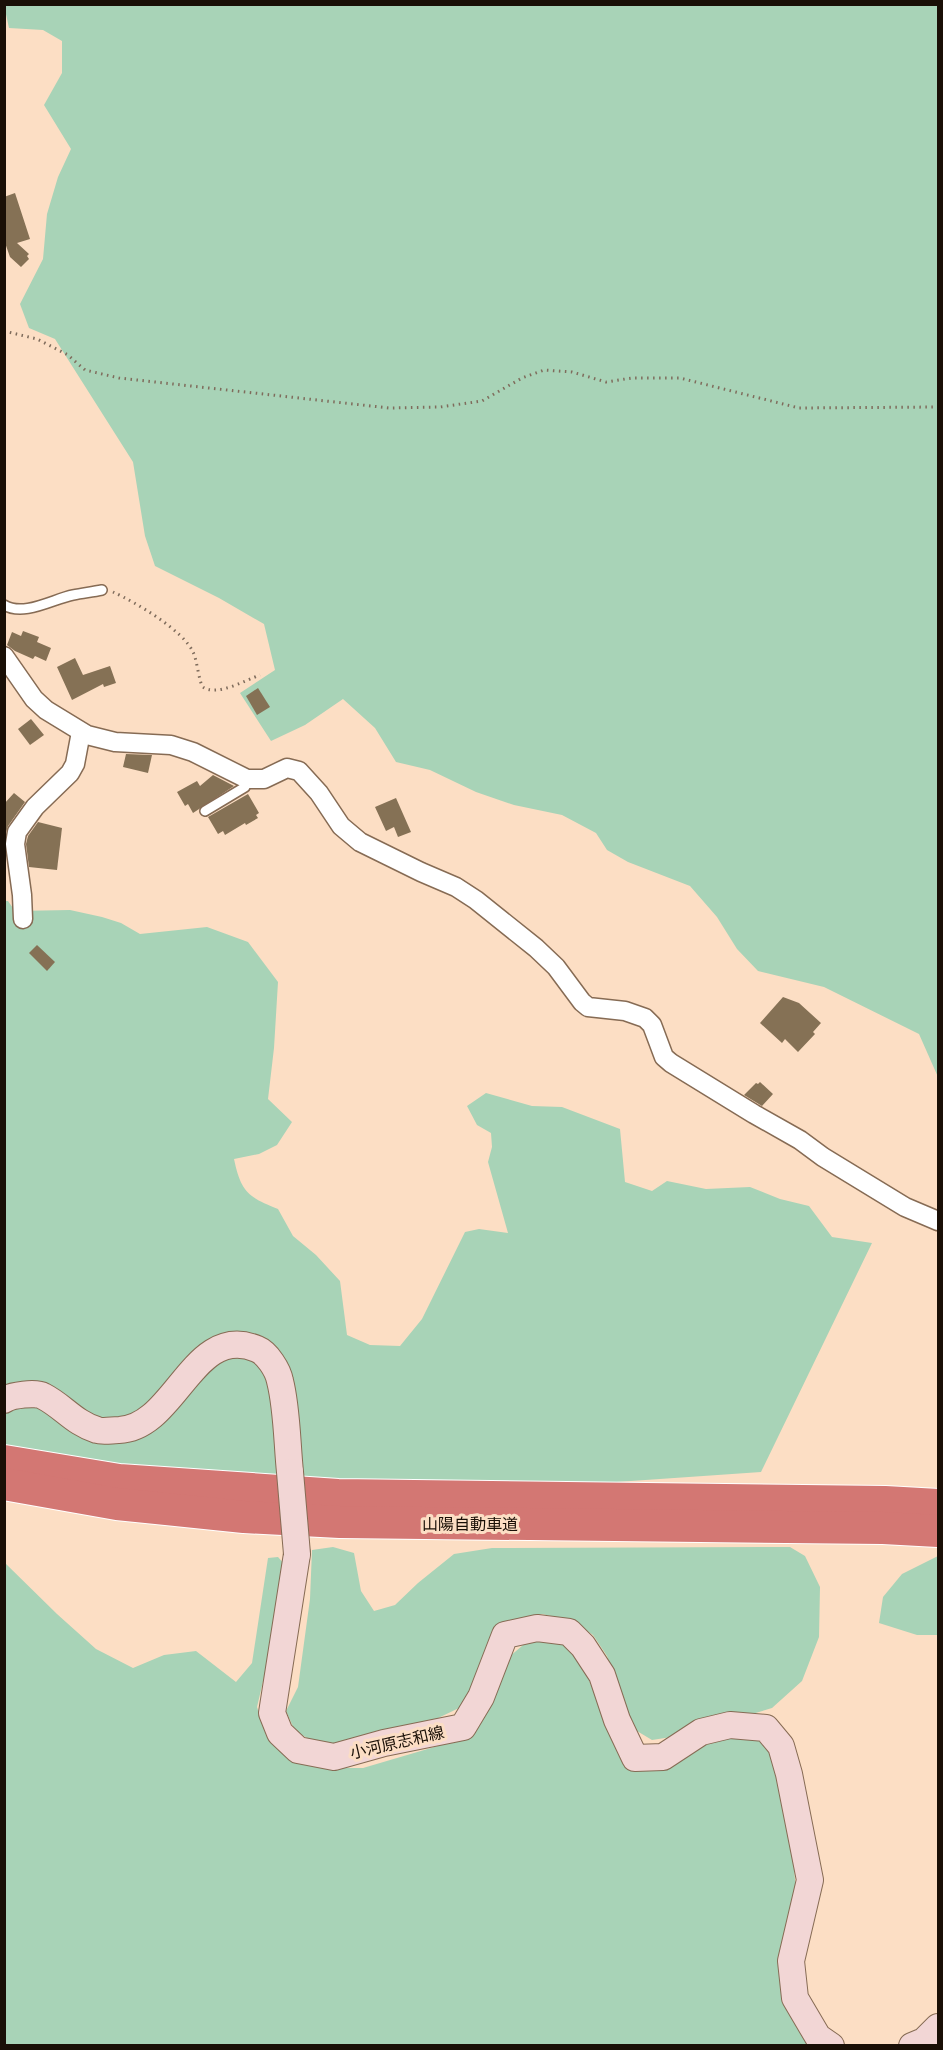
<svg xmlns="http://www.w3.org/2000/svg" width="943" height="2050" font-family="'Archivo Narrow','Noto Sans JP',sans-serif">
<rect width="100%" height="100%" fill="#fcdec4"/>
<g fill="#a8d3b7">
<polygon points="4,5 938,5 938,1077 919,1034 824,987 758,971 737,949 717,917 690,886 628,862 607,850 596,833 562,815 514,805 476,792 430,770 396,762 375,728 343,699 305,725 271,741 240,693 275,670 264,624 219,598 155,566 145,536 133,462 55,339 29,328 20,304 43,259 47,214 58,177 71,149 44,105 62,73 62,41 43,30 9,28"/>
<path d="M4,901H8L15,911L70,910L102,917L121,923L140,934L207,927L248,942L278,982L274,1048L268,1099L292,1122L277,1145L259,1154L234,1159C241,1192 248,1197 278,1209L293,1236L316,1255L340,1281L347,1335L370,1345L400,1346L422,1319L465,1232L479,1229L508,1233L488,1162L492,1147L491,1133L477,1125L467,1106L486,1093L532,1106L562,1107L620,1129L625,1182L652,1191L667,1181L706,1189L750,1187L780,1199L809,1206L832,1237L872,1243L761,1472L397,1497L292,1492L5,1448Z"/>
<polygon points="333,1547 354,1553 361,1591 374,1611 395,1605 418,1583 454,1554 492,1548 790,1547 805,1556 820,1587 819,1637 802,1681 772,1708 678,1736 652,1740 632,1728 607,1656 593,1635 573,1621 542,1614 512,1621 476,1685 459,1708 434,1720 347,1743 316,1743 295,1731 286,1711 298,1687 310,1599 312,1550"/>
<polygon points="938,1556 938,1635 917,1635 879,1623 883,1597 902,1574"/>
<polygon points="278,1557 285,1565 271,1647 257,1707 266,1735 291,1759 323,1768 363,1768 465,1738 487,1713 509,1657 529,1640 552,1637 569,1647 589,1680 613,1742 632,1766 653,1771 724,1736 756,1736 771,1748 792,1849 811,2045 5,2045 4,1562 57,1614 96,1649 133,1668 164,1655 196,1651 236,1682 252,1663 268,1558"/>
</g>
<g fill="#857155">
<polygon points="15,193 30,239 17,243 29,254 27,256 29,259 21,267 10,257 4,240 4,197"/>
<polygon points="23,631 39,637 37,642 51,648 46,661 35,656 33,659 15,651 7,645 12,632 21,636"/>
<polygon points="75,658 83,675 110,666 116,683 104,687 103,684 72,700 57,667"/>
<polygon points="258,688 270,707 257,715 246,696"/>
<polygon points="31,719 44,735 30,745 18,729"/>
<polygon points="126,754 152,755 148,773 123,767"/>
<polygon points="213,775 234,786 193,813 188,804 185,806 177,792 197,781 200,786"/>
<polygon points="14,793 25,802 8,826 4,839 4,804"/>
<polygon points="248,794 259,813 256,815 258,818 246,825 245,823 225,835 223,831 218,834 208,817"/>
<polygon points="396,798 411,832 398,837 394,827 386,831 375,807"/>
<polygon points="38,822 62,828 57,870 29,867 26,844 28,836"/>
<polygon points="37,945 55,962 47,971 29,953"/>
<polygon points="783,997 799,1003 821,1023 813,1032 815,1034 798,1052 785,1039 782,1043 760,1023"/>
<polygon points="760,1082 773,1094 762,1106 744,1095 756,1083 758,1084"/>
</g>
<g fill="none" stroke-linecap="round" stroke-linejoin="round">
<g stroke="#866b54" stroke-width="12">
<g id="lane">
<path d="M4,605C24,617 53,599 73,595C83,593 92,592 102,590"/>
<polyline points="205,811 245,787 247,779"/>
</g>
</g>
<g stroke="#866b54" stroke-width="21">
<g id="street">
<polyline points="4,656 34,699 46,710 87,735 115,742 171,745 193,752 247,779 264,779 287,768 299,771 319,793 341,826 360,842 421,872 456,887 476,900 536,948 556,967 582,1002 588,1007 625,1011 645,1018 652,1025 664,1057 671,1063 754,1114 800,1140 823,1157 905,1207 938,1221"/>
<polyline points="23,919 22,895 15,844 17,832 35,807 70,773 75,764 81,732"/>
</g>
</g>
<g stroke="#866b54" stroke-width="28">
<g id="secondary">
<path d="M4,1400C11,1395 36,1392 43,1396C63,1406 74,1423 97,1430C103,1432 112,1430 119,1430C176,1428 193,1322 257,1349C267,1353 278,1370 280,1381C287,1408 287,1443 290,1472"/>
<polyline points="297,1554 272,1713 280,1733 298,1750 334,1757 384,1743 463,1727 481,1697 505,1635 537,1628 569,1632 583,1646 602,1675 617,1720 635,1758 663,1757 701,1732 730,1725 766,1728 781,1746 789,1774 810,1880 791,1961 795,1998 818,2037 831,2046"/>
<polyline points="912,2046 924,2041 938,2027"/>
</g>
</g>
<g stroke="#fff" stroke-width="34">
<g id="highway">
<polyline points="4,1461 119,1480 338,1495 885,1502 938,1505"/>
<polyline points="4,1484 117,1504 244,1517 340,1522 883,1528 938,1531"/>
</g>
</g>
<g stroke="#7f6c5c" stroke-width="3" stroke-dasharray="1.5 4.5" stroke-linecap="butt">
<polyline points="4,331 37,339 68,355 85,370 119,378 389,408 440,407 482,401 522,378 544,370 572,372 606,382 632,378 680,378 799,408 938,407"/>
<path d="M113,592C135,602 183,630 193,652C197,659 199,683 203,687C216,697 246,680 260,675"/>
</g>
<use href="#lane" stroke="#fff" stroke-width="9"/>
<use href="#street" stroke="#fff" stroke-width="18"/>
<use href="#secondary" stroke="#f2d6d5" stroke-width="26"/>
<use href="#highway" stroke="#d37773" stroke-width="32"/>
<g stroke="#866b54" stroke-width="28" stroke-linecap="butt">
<polyline id="secondary-bridge" points="290,1472 297,1554"/>
</g>
<use href="#secondary-bridge" stroke="#f2d6d5" stroke-width="26"/>
</g>
<g text-anchor="middle" stroke-width="6" stroke-linejoin="round" paint-order="stroke">
<g font-size="16" fill="#190f06" stroke="#fcdec4">
<text x="470" y="1530">山陽自動車道</text>
<text transform="translate(397 1742) rotate(-13)" y="6">小河原志和線</text>
</g>
</g>
<rect width="943" height="2050" fill="none" stroke="#190f06" stroke-width="12"/>
</svg>
